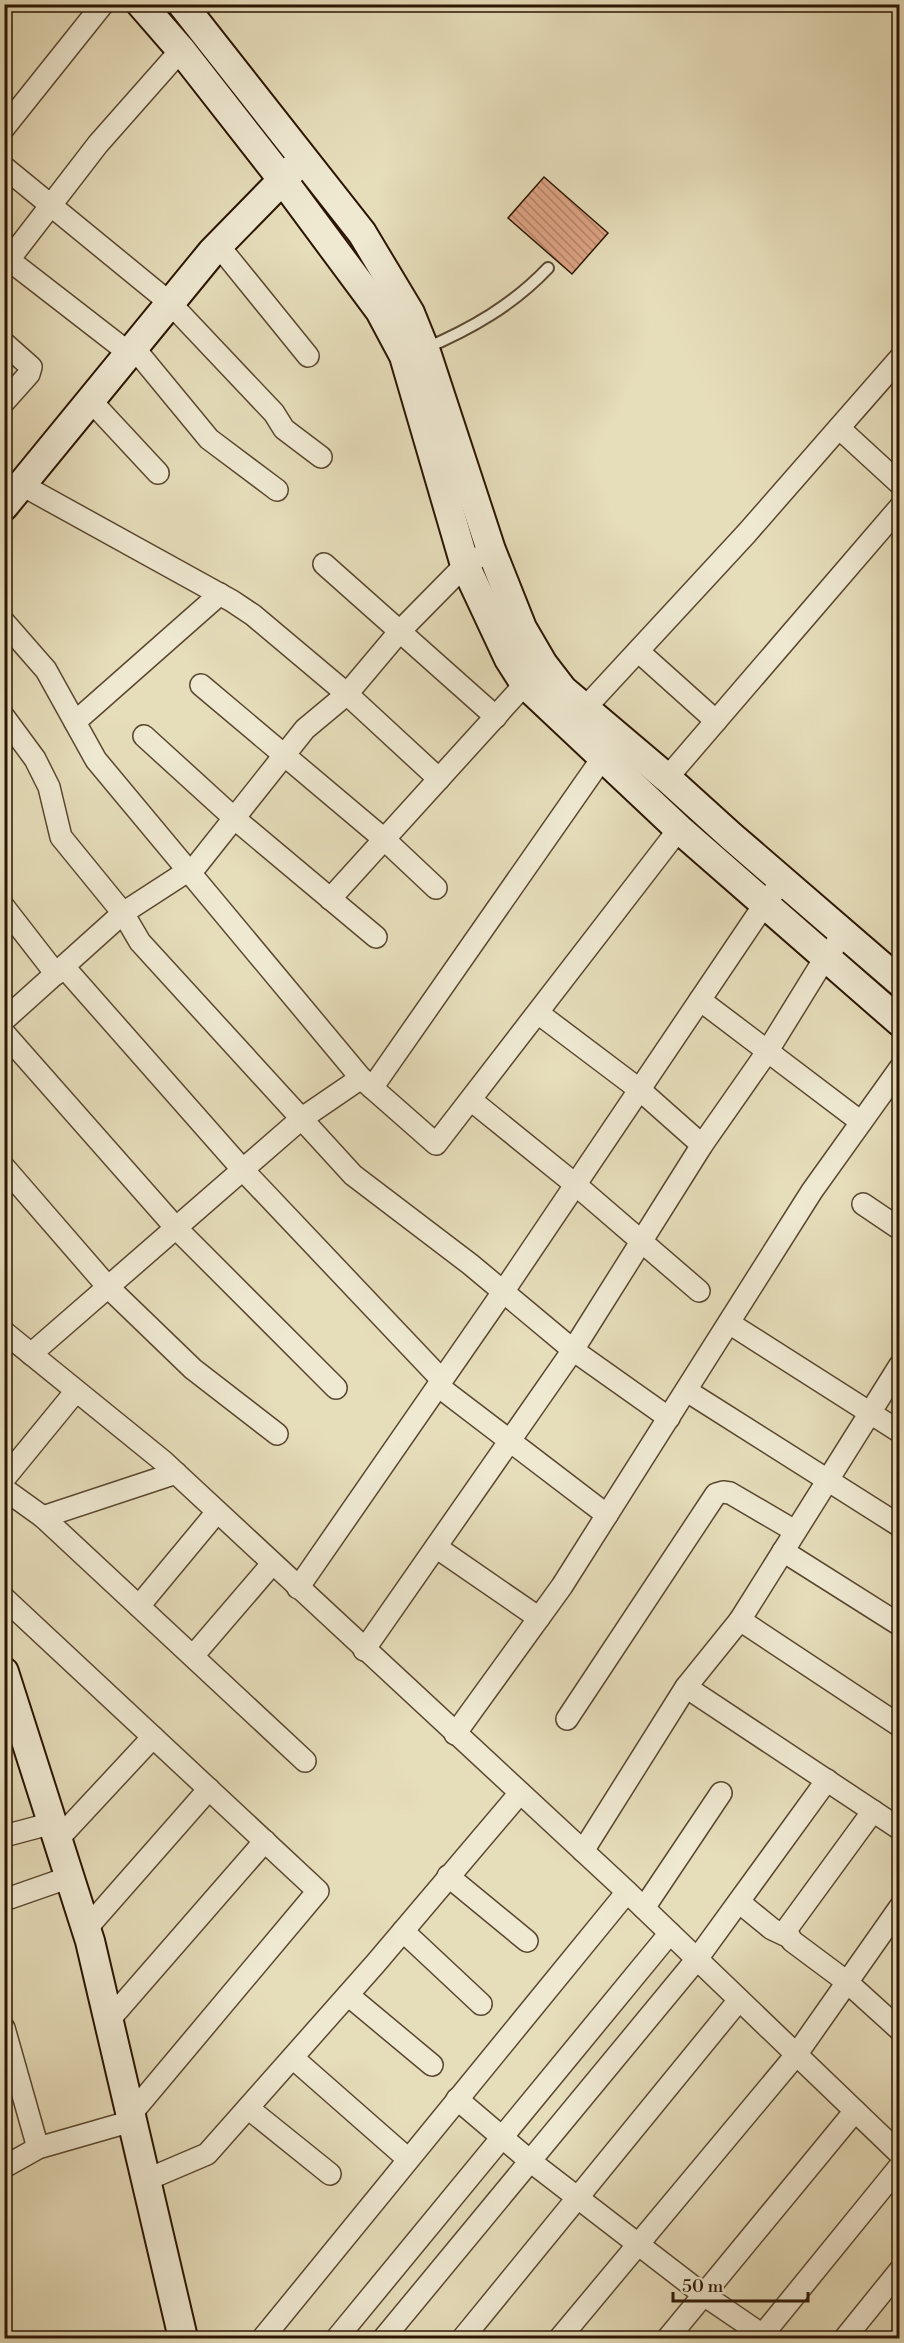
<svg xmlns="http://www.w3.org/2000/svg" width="904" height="2343" font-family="'Libre Bodoni',serif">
<defs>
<pattern id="building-back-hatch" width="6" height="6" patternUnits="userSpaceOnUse" patternTransform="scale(1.5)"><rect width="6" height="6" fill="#dda283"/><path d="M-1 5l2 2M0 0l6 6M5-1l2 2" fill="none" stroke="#b38369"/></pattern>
</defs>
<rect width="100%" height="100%" fill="#e6ddba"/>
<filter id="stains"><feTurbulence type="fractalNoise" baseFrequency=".00333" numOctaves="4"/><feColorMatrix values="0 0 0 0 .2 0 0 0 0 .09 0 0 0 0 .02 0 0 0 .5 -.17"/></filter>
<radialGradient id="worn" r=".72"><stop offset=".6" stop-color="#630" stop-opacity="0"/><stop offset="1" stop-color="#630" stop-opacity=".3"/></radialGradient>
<polygon fill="url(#building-back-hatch)" stroke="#2b1502" stroke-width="1.5" points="544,177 608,233 572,274 508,218"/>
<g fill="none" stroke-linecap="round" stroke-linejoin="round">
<g stroke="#5a4730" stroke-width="14">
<path id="lane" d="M424,349C471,329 513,305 548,268"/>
</g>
<g stroke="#5a4730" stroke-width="24">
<g id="street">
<polyline points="4,128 103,4"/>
<polyline points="4,167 170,303 274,413 284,429 321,457"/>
<polyline points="218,245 308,356"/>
<polyline points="9,260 129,353"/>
<polyline points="4,266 98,144 181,50"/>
<polyline points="4,343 31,367 29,374 4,402"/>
<polyline points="134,348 209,439 277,490"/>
<polyline points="91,401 158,473"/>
<polyline points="839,428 900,484"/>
<polyline points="22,485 232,601 253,615 347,694 439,779"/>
<polyline points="477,558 465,565 400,631 347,694 305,729 197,865 123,913 140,942 353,1175 470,1264 573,1350 669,1418"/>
<polyline points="324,564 496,717"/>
<polyline points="4,622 46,670 96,760 361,1078"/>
<polyline points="638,651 716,721"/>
<polyline points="201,685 385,840 436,888"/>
<polyline points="586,707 746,534 900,358"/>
<polyline points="4,717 35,759 49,787 61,837 123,913 4,1020"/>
<polyline points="75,722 220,594"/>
<polyline points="144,736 234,818 376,937"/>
<polyline points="667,778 900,507"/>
<polyline points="330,899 525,684 535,677"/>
<polyline points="4,907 56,974"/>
<polyline points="64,967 243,1170 442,1380"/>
<polyline points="700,1000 861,1122"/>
<polyline points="538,1013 640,1090 702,1145"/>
<polyline points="4,1033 176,1228 336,1388"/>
<polyline points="372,1088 610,747"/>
<polyline points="471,1100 576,1185 699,1291"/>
<polyline points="4,1167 108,1287 193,1369 277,1434"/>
<polyline points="863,1204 900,1229"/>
<polyline points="729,1323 900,1432"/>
<polyline points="4,1332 163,1461 623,1888 900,2154"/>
<polyline points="31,1354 301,1119 361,1078 436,1144 679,829"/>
<polyline points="900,1365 740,1620 900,1726"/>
<polyline points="438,1386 607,1515"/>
<polyline points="687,1391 900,1526"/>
<polyline points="176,1473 43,1517 305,1761"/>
<polyline points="4,1479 76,1391"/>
<polyline points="4,1489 43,1517"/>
<polyline points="436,1547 539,1618"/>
<polyline points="783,1551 900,1625"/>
<polyline points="298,1588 503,1292 764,905 782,881"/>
<polyline points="4,1598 318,1891 131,2114"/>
<polyline points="139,1606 217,1512"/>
<polyline points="740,1620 686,1687 900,1829"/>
<polyline points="364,1650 573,1350 702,1145 767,1052 825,958 844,934"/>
<polyline points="193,1656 272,1564"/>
<polyline points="567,1719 716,1494 723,1492 730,1493 795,1531"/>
<polyline points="455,1734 562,1586 812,1191 900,1068"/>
<polyline points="873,1811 789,1926 787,1932 792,1941 847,1982 900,2030"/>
<polyline points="4,1836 53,1823"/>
<polyline points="58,1839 153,1737"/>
<polyline points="583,1851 686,1687"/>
<polyline points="448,1876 527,1941"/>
<polyline points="4,1900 70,1877"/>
<polyline points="739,1902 772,1929 789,1937"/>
<polyline points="644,1908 721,1793"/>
<polyline points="86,1929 209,1789"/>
<polyline points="403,1931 481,2004"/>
<polyline points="348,1995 432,2065"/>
<polyline points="109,2020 265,1841"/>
<polyline points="4,2028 38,2148"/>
<polyline points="293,2058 408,2159"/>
<polyline points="457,2099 530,2161 704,2295 767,2338"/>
<polyline points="248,2108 330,2174"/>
<polyline points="4,2167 38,2148 132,2121"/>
<polyline points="146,2180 207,2154 376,1963 520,1793"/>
<polyline points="263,2338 627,1892"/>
<polyline points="337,2338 670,1933"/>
<polyline points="384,2338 697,1959 827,1780"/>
<polyline points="463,2338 739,2000"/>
<polyline points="560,2338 796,2055 900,1907"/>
<polyline points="668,2338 855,2111"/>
<polyline points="760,2338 900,2166"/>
<polyline points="845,2338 900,2270"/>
</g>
</g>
<g stroke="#2b1502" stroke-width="32">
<g id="secondary">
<polyline points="141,4 181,50 282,179 380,311 404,356 465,565 509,659 525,684 679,829 900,1022"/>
<polyline points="182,4 362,233 410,313 427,355 491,550 522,628 543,664 563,690 667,778 731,836 900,982"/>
<polyline points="4,506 212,252 296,166"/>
<polyline points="4,1672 90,1941 183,2338"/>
</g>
</g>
<use href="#lane" stroke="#efe9d2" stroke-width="10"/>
<use href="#street" stroke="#efe9d2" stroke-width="21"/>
<use href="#secondary" stroke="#efe9d2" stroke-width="28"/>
</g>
<rect width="904" height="2343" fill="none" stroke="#e6ddba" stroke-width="24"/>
<rect x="6" y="6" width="892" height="2331" fill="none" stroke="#2b1502" stroke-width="3"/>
<rect x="12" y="12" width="880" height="2319" fill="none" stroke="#2b1502" stroke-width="1.5"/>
<path d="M673 2292v9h135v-9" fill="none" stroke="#2b1502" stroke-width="3"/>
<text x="682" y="2292" font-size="18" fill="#2b1502" stroke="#efe9d2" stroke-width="4.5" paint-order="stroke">50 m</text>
<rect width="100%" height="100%" filter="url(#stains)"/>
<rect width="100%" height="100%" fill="url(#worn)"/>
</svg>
